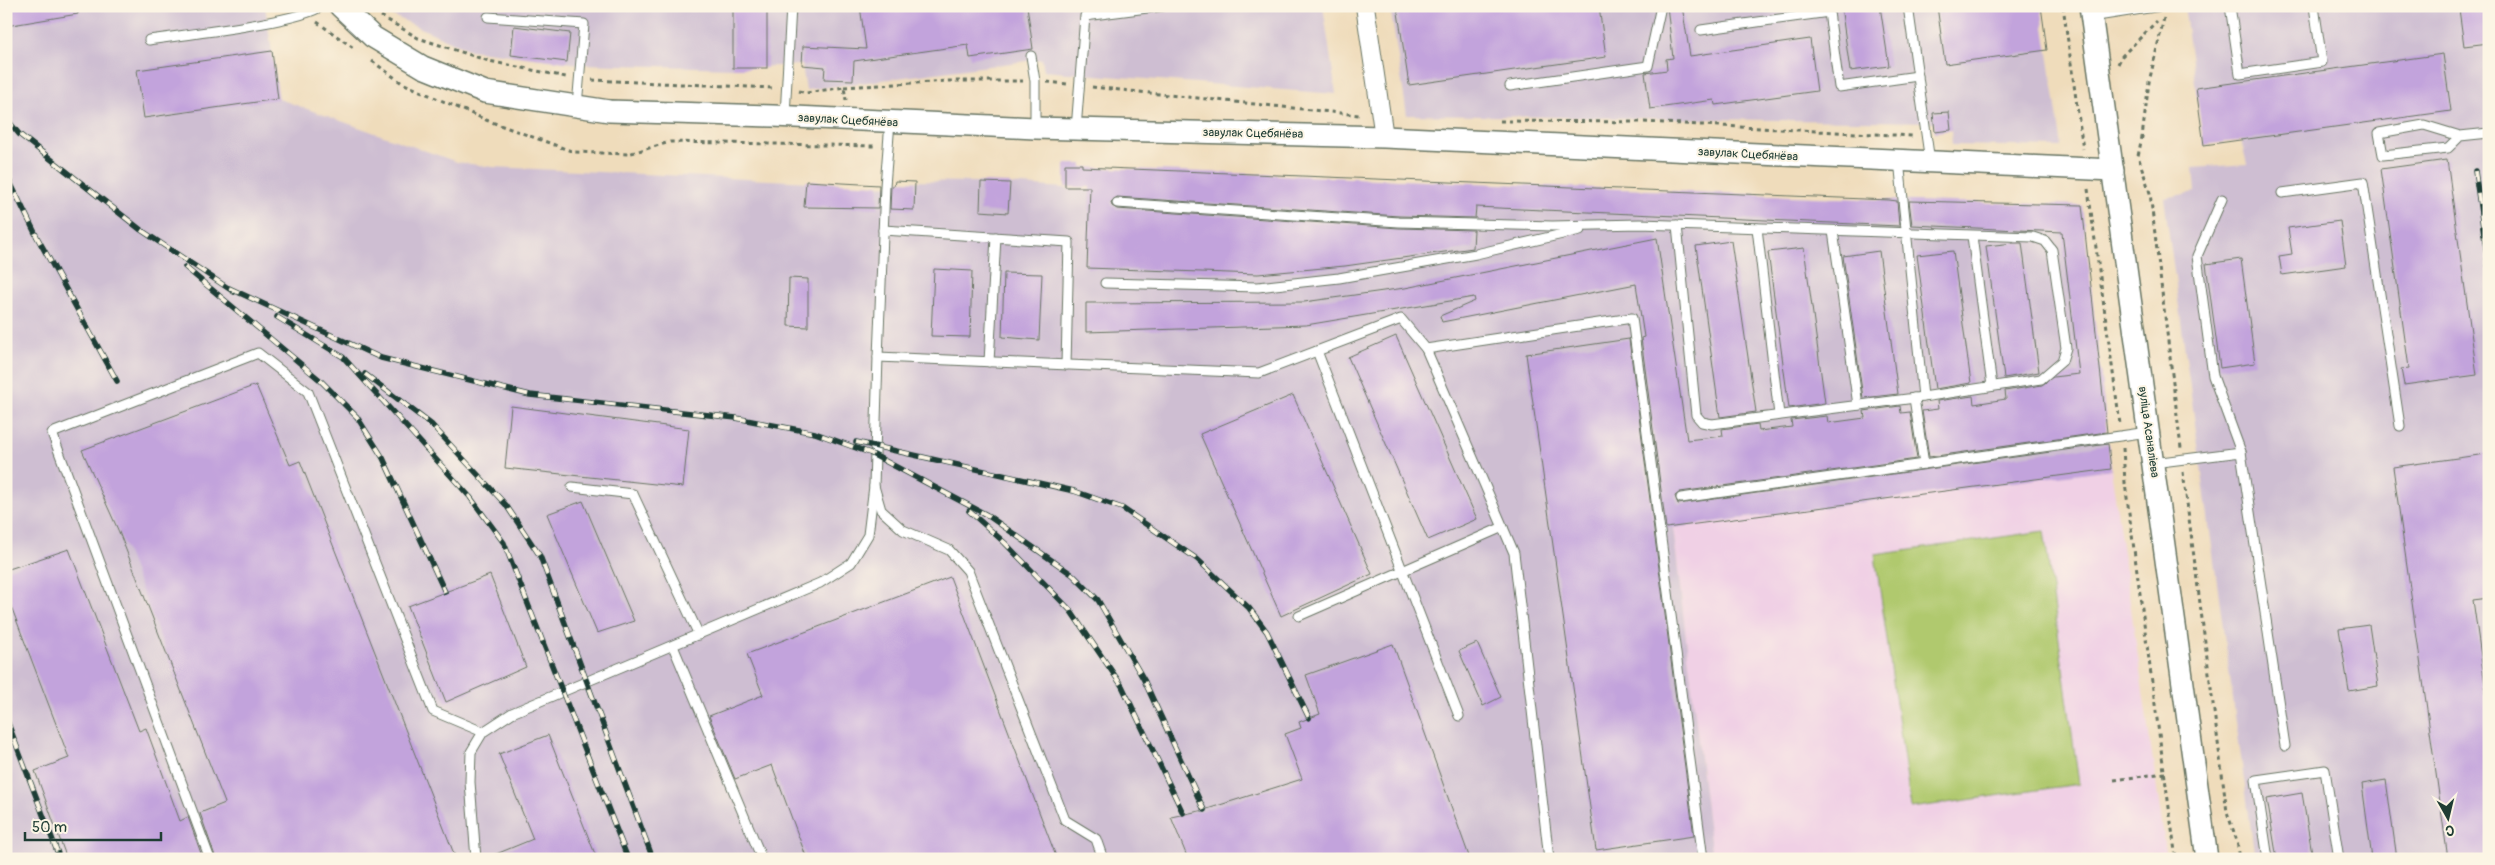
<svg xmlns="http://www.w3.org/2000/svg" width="2495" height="865" font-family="Pangolin,sans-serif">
<rect width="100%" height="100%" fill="#fcf5e5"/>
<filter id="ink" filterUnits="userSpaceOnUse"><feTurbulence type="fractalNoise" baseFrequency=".02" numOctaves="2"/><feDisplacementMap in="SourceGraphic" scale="10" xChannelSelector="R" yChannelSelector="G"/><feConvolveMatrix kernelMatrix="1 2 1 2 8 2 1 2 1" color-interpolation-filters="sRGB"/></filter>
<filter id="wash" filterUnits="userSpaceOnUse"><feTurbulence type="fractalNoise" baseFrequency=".0096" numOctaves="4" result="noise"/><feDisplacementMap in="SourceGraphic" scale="20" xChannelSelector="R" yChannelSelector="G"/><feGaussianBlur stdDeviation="1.12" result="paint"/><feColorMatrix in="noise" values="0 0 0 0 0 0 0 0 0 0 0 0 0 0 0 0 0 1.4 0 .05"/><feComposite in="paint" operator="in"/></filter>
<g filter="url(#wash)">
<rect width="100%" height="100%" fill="#efdcbb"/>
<polygon fill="#f0d0e5" points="2111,469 2167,859 1712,859 1673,527"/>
<g fill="#cebed2">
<polygon points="6,6 265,6 279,99 457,162 492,167 894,186 895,181 981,182 1090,190 1090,168 1912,201 2082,205 2111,469 1673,528 1712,859 6,859"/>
<polygon points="376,6 1323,6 1336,94 1044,71 1042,59 806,90 802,65 733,68 580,64 470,50 378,9"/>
<polygon points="1390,6 2041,6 2062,147 1952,145 1951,130 1935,132 1934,122 1407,115"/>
<polygon points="2184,6 2489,6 2489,859 2255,859 2164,198 2195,192 2193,168 2247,164 2241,140 2204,145"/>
</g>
<polygon fill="#b0c96e" stroke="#688351" points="2044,531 2079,784 1911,808 1875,555"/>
<g id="blocks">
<g fill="#c2a3dc">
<polygon points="6,6 77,6 78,14 6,26"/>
<rect x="733" y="6" width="34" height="62"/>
<polygon points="860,6 1027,6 1033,49 970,58 968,45 854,61 853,80 824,79 825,67 802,65 803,46 866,49"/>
<polygon points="1397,6 1599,6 1606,57 1409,85"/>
<polygon points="1667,6 1682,6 1690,56 1810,39 1817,91 1715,105 1714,100 1650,109 1645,73 1667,70 1666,59 1673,58"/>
<polygon points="1841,6 1880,6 1889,66 1850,71"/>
<polygon points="1937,6 2041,6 2047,50 1945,64"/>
<polygon points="2479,6 2489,6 2489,43 2464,46 2459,9"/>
<polygon points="514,26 570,33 567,62 511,55"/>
<polygon points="272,51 278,99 144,118 137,70"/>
<polygon points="2443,54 2451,111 2204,145 2196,88"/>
<polygon points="1949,112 1951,130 1935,132 1933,113"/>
<polygon points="2447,160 2477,375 2404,385 2401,369 2409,368 2381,169"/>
<polygon points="1065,164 1082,164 1082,167 1889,200 1897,201 1899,226 1476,207 1475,218 1399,216 1117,197 1111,202 1112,206 1117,209 1399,228 1474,230 1473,248 1345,266 1258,274 1087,268 1090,187 1065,187"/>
<polygon points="806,181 879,185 878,208 804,207"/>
<polygon points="895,181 915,182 914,210 890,209 891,186 894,186"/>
<polygon points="981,182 1010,183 1008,213 980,211"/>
<polygon points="1909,201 2082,205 2107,432 1929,457 1922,411 1938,409 1937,401 1973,396 1974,404 2006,399 2005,391 2042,385 2053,377 2079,374 2062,232 1912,225"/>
<polygon points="2340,221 2346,266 2282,275 2279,256 2292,254 2288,228"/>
<polygon points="1657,238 1687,440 1723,436 1722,429 1758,424 1759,431 1792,427 1791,420 1827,416 1828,423 1865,418 1864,411 1900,406 1901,413 1910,412 1917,459 1680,492 1675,496 1678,504 2108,444 2111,469 1666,528 1641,338 1644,337 1636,284 1442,322 1440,316 1475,301 1474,297 1306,325 1086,332 1086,303 1304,302 1405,288"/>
<polygon points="1731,241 1756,412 1720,417 1696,246"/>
<polygon points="2013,243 2022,243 2039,372 2004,378 1986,246"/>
<polygon points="1804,248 1825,403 1789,408 1768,252"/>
<polygon points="1879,251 1898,394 1863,398 1843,256"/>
<polygon points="1953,251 1971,383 1935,389 1917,255"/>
<polygon points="2241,259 2255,363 2220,368 2206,264"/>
<polygon points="934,269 972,271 970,337 931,336"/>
<polygon points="1004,273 1042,274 1039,340 1002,337"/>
<polygon points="789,278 808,279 808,327 788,326"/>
<polygon points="1396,336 1477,519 1428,540 1348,357"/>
<polygon points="1629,339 1694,836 1596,850 1526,354"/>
<polygon points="256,385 290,465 300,461 456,859 216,859 200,813 225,803 119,532 82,450"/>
<polygon points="1293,395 1372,574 1281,616 1200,434"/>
<polygon points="511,406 689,429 683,487 505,468"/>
<polygon points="2486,454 2489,472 2489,598 2473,600 2489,713 2489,859 2448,859 2393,467"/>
<polygon points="583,501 634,621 597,633 547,514"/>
<polygon points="69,549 139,731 146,728 180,821 188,817 203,859 67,859 35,771 69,758 6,593 6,570"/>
<polygon points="490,575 526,667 446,702 408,606"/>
<polygon points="950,577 1057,859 807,859 772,765 735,779 709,716 763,695 747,654"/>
<polygon points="2369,625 2378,686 2349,691 2339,629"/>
<polygon points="1477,643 1501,697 1483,706 1459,651"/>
<polygon points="1393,644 1470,859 1188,859 1171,817 1204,810 1302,779 1285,734 1301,728 1299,722 1320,714 1306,675"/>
<polygon points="548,735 597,859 484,859 533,839 499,754"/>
<polygon points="2386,780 2397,859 2372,859 2362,784"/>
<polygon points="2302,793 2313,859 2277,859 2267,799"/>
</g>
</g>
</g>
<g filter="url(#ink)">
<use href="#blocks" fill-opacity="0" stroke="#687563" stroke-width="1"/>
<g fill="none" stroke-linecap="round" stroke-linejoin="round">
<g stroke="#687563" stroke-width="11">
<g id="service">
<polyline points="1908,6 1930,162"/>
<polyline points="2230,6 2240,74 2322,62 2314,6"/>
<polyline points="488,17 584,24 577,106"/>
<polyline points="2091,17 2161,6"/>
<polyline points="1701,30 1829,12 1839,87 1918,76"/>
<path d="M149,40C181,35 302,22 321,6"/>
<polyline points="1031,56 1035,81 1035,128"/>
<polyline points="1510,86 1648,66 1661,6"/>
<polyline points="785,116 791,6"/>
<polyline points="890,122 885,186 878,357 1259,373 1401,319 1426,349 1514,553 1549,859"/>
<polyline points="1076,129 1085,16 1163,6"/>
<polyline points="2460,136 2448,148 2383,155 2379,133 2424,125 2460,136 2489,133"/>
<polyline points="2282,193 2363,182 2400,426"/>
<polyline points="2222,199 2197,256 2213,376 2241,452"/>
<polyline points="1117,203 1399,222 1552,226 1640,224 2033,237 2045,241 2052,250 2066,348 2062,361 2041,379 1923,397 1899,160"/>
<polyline points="1677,225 1696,415 1702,422 1712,424 1923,397"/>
<polyline points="1757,228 1779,415"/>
<polyline points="883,230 1069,242 1066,365"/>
<polyline points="1833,231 1858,405"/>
<polyline points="1972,236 1992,386"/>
<polyline points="1105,283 1258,287 1339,278 1476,254 1580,230"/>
<polyline points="1426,349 1632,318 1703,859"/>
<polyline points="1317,351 1459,716"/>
<polyline points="878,357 874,486 881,510 903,530 949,550 968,571 1065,820 1096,839 1103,859"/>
<polyline points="989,362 996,237"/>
<polyline points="1914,398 1924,464 2148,432"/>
<polyline points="2153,463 2241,452 2285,746"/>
<polyline points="572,487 633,494 699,635"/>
<polyline points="1681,498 1924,464"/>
<polyline points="1299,616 1503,527"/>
<polyline points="673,646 762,859"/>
<polyline points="210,859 52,433 258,353 308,392 433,711 483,732"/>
<polyline points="476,859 470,782 471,752 483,732 512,713 820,583 851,563 868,535 874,486"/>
<polyline points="2268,859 2256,780 2325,770 2339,859"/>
</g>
</g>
<g stroke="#687563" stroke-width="20">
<polyline id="minor" points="1365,6 1384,137"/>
</g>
<g stroke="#687563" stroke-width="24">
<g id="tertiary">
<polyline points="340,6 373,37 423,67 485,92 609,111 773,116 1035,128 1384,137 2113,170"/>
<polyline points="2090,6 2207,859"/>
</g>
</g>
<g stroke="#687563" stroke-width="3" stroke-dasharray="4 4" stroke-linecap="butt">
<polyline points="2063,6 2083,149"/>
<polyline points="381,16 418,38 489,61 566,77"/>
<polyline points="2164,18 2149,82 2142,137 2138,156 2150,193 2181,448"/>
<polyline points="317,22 355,49"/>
<polyline points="372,61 402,83 486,120 574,152 628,154 670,142 876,146"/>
<polyline points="2118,64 2122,56 2157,21"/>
<polyline points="592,80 773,88"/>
<polyline points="1047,82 1068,84"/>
<polyline points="844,87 949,81 1023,81"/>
<polyline points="1092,87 1359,115"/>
<polyline points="799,91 806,93 844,87 846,100"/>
<polyline points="1500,121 1644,122 1913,136"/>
<polyline points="2088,189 2120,424"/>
<polyline points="2123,448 2125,483 2176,859"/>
<polyline points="2183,472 2227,812 2237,841 2240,859"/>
<polyline points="2114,780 2165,773"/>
</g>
<use href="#service" stroke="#fff" stroke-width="9"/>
<use href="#minor" stroke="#fff" stroke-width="18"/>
<use href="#tertiary" stroke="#fff" stroke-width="21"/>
<g stroke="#1f3d34" stroke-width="5.5">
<g id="rail">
<polyline points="6,118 19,134 141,230 234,292"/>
<polyline points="2475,171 2489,269"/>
<polyline points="6,174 37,237 117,381"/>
<polyline points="185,267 320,380 357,417 383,458 445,592"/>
<polyline points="229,288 381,358 530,395 736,418 815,433 870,453 953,497 987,515 1073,575 1098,600 1144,680 1204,810"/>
<polyline points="277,317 343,357 470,497 504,543 628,859"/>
<polyline points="365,374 432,425 506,505 540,556 653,859"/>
<polyline points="856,442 1074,491 1122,508 1197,559 1249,608 1267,632 1309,718"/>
<polyline points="969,511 1005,543 1070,610 1122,686 1183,813"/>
<polyline points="6,718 60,859"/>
</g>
</g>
<use href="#rail" stroke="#fcf5e5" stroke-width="4" stroke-dasharray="11" stroke-linecap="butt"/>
</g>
</g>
<g text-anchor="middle" stroke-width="4" stroke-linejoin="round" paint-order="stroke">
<g font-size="12" fill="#1f3d34" stroke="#fcf5e5">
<text transform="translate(848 120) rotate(3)" y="4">завулак Сцебянёва</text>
<text transform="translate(1253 133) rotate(1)" y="4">завулак Сцебянёва</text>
<text transform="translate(1748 154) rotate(3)" y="4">завулак Сцебянёва</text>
<text transform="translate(2149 432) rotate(82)" y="4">вуліца Асаналіева</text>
</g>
</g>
<rect width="2495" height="865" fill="none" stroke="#fcf5e5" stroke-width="25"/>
<g transform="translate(2448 818) rotate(172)" stroke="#fcf5e5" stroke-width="4" paint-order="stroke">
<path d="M0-4L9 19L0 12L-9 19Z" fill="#1f3d34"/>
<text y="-8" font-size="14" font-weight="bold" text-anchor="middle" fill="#1f3d34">С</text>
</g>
<path d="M25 832v8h136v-8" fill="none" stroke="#1f3d34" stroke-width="2.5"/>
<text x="32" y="832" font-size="15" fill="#1f3d34" stroke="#fcf5e5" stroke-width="4" paint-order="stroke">50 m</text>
</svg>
